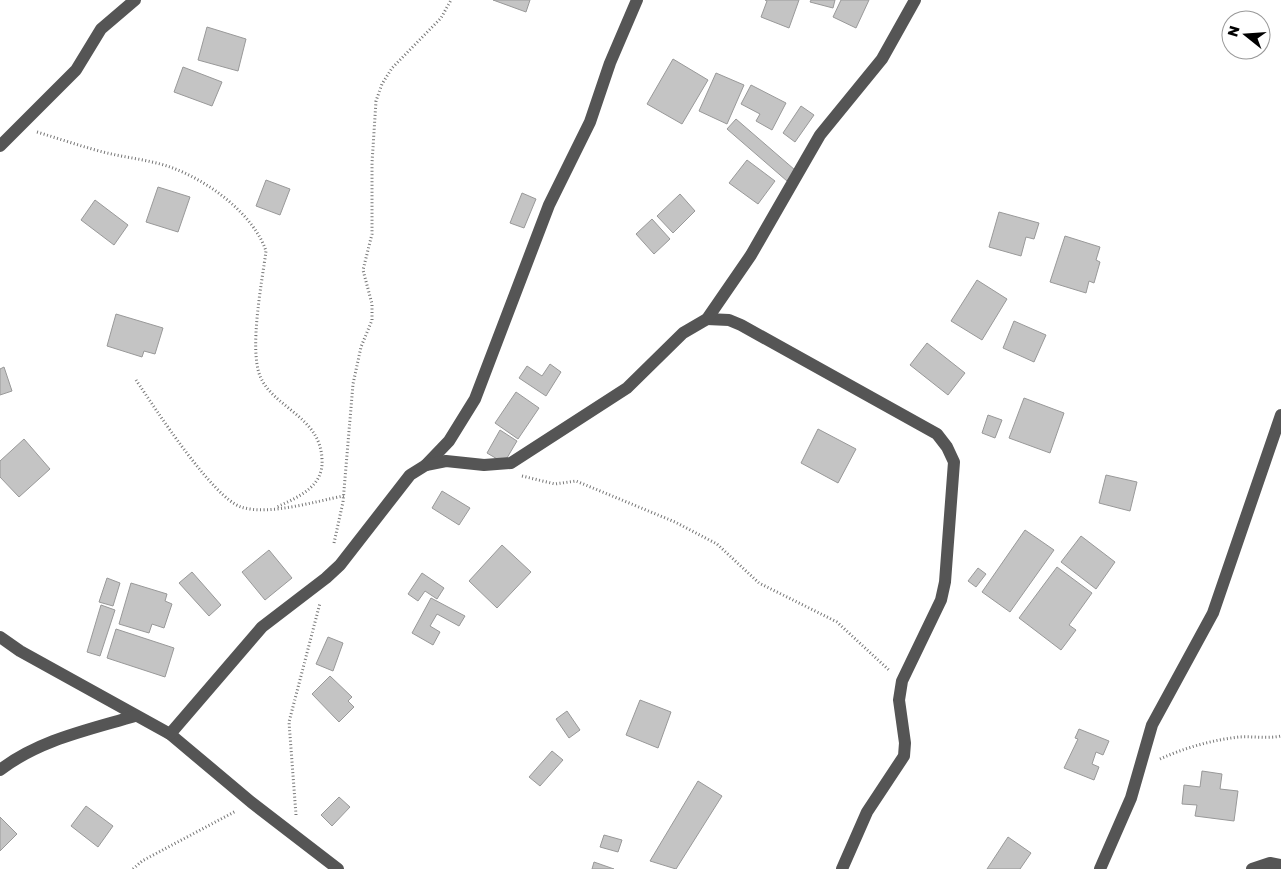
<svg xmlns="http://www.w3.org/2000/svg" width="1281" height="869" font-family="'Golos Text',sans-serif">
<rect width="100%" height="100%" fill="#fff"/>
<g fill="#c4c4c4" stroke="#999">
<polygon points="493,0 530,0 526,12"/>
<polygon points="765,0 799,0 789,28 761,17 767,1"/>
<polygon points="811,0 835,0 833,8 810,2"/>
<polygon points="841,0 869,0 856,28 833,17"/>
<polygon points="207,27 246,39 238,71 198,60"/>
<polygon points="673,59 708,80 682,124 647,104"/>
<polygon points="183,67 222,82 212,106 174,92"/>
<polygon points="716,73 744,85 727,124 699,111"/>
<polygon points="751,85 786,103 772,130 756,121 760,114 741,104"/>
<polygon points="801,106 814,115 795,142 783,133"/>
<polygon points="736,119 795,170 787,181 727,129"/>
<polygon points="747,160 775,181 758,204 729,183"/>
<polygon points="266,180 290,189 280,215 256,206"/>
<polygon points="158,187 190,197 178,232 146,222"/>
<polygon points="522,193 536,199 524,228 510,223"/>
<polygon points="680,194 695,211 673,233 657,216"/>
<polygon points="95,200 128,225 114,245 81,220"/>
<polygon points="999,212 1039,223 1034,239 1026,237 1021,256 989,247"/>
<polygon points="652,219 670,239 654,254 636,234"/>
<polygon points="1065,236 1100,247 1096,260 1100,262 1094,283 1089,281 1086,293 1050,282"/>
<polygon points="977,280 1007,299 982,340 951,321"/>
<polygon points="116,314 163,328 155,354 144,351 142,357 107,346"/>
<polygon points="1014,321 1046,335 1034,362 1003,348"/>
<polygon points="927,343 965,373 948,395 910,365"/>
<polygon points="550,364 561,372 546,396 519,378 527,366 542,376"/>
<polygon points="4,367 12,391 0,395 0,369"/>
<polygon points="516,392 539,408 518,439 495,423"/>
<polygon points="1024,398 1064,413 1050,453 1009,438"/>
<polygon points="988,415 1002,420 995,438 982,433"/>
<polygon points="818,429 856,449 838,483 801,463"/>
<polygon points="500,430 517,441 504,463 487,453"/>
<polygon points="24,439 50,469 19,497 0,477 0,461"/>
<polygon points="1106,475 1137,482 1130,511 1099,503"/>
<polygon points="442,491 470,508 459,525 432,508"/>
<polygon points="1025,530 1054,550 1010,612 982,592"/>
<polygon points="1081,536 1115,562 1096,589 1061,562"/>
<polygon points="502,545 531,572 497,608 469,581"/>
<polygon points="269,550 292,578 265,600 242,572"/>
<polygon points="1057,567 1092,593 1069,625 1076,630 1061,650 1019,618"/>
<polygon points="978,568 986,574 976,587 968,581"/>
<polygon points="192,572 221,605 209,616 179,583"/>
<polygon points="422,573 444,588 437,599 425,591 418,601 408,594"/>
<polygon points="107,578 120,583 113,606 99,602"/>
<polygon points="131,583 167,594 165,601 172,604 164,628 152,624 149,633 119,624"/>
<polygon points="431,598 465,616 459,626 437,614 430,626 440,632 433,645 412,633"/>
<polygon points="101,605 115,610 100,656 87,652"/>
<polygon points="116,629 174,648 165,677 107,658"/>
<polygon points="328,637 343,643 333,671 316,664"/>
<polygon points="330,676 352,697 348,701 354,707 339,722 312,694"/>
<polygon points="640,700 671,712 658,748 626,735"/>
<polygon points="567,711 580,730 569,738 556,719"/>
<polygon points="1079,729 1109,741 1103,755 1096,752 1092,764 1099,767 1094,780 1064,768 1078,739 1075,738"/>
<polygon points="552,751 563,760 540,786 529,777"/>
<polygon points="1202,771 1222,774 1220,789 1238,791 1234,821 1195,816 1197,805 1182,804 1184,785 1200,787"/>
<polygon points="698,781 722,796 676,869 650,861"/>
<polygon points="339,797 350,807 332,826 321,815"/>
<polygon points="86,806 113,826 98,847 71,826"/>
<polygon points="0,817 17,834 0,851"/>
<polygon points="604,835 622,840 618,852 600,847"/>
<polygon points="1008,837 1031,853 1020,869 987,869"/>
<polygon points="594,862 614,869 592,869"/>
</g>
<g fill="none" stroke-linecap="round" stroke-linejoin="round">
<g stroke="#777" stroke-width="3" stroke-dasharray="1 2.5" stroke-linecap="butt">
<path d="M37,132C60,139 83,147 107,153C128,158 150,160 170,167C207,180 253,213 266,251C262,282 249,348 260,376C273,408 320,416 322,459C324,487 298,497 277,507"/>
<path d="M136,380C155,408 212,497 241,507C269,516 316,501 344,496"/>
<polyline points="522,476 555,484 576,481 675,522 717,544 759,583 837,622 890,671"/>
<polyline points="334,543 343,502 353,384 361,347 372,320 372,304 363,270 372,234 372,163 376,101 382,84 392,68 441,18 451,0"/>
<path d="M1160,759C1184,748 1212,740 1239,737C1253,736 1267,739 1281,736"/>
<polyline points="296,815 289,722 320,603"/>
<polyline points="133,869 142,861 236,811"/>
</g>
<g stroke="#555" stroke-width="12">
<polyline points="0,146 76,70 101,29 135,0"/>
<polyline points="707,319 729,320 741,325 937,434 947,447 954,462 945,582 941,600 902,681 899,700 905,743 904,756 867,812 842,869"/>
<polyline points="426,465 449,441 475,399 549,205 590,122 610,63 637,0"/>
<polyline points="0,637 20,651 170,734 251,802 338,869"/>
<polyline points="170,734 262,627 326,578 340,565 410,475 426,465 446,461 484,465 511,463 627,388 683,333 707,319 751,255 820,135 882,59 915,0"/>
<path d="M0,770C39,740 88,730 135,716"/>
<polyline points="1100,869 1131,798 1152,725 1213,613 1281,415"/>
<polyline points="1252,869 1270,863 1281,865"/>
</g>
</g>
<g transform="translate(1246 35) rotate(287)"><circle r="24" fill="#ffffff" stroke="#999999"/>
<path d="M0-4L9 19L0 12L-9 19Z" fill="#000000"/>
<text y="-8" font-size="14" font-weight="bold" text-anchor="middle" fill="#000000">N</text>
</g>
</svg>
